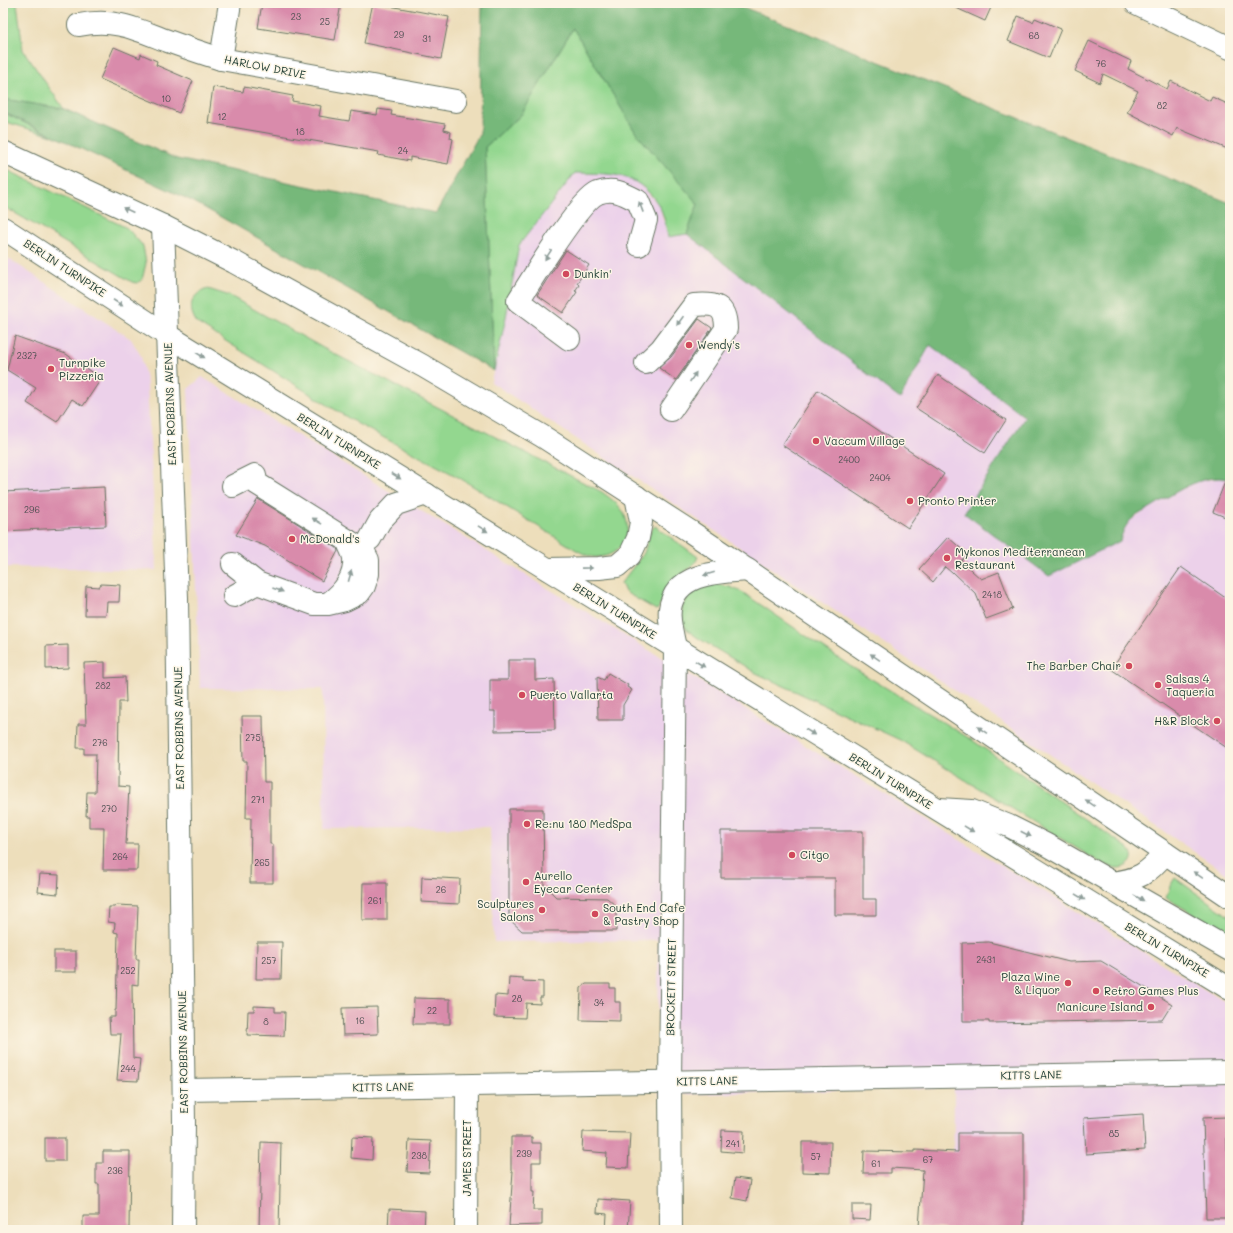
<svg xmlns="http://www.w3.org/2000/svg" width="1233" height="1233" font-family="Mali,sans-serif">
<rect width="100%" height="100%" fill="#fcf5e5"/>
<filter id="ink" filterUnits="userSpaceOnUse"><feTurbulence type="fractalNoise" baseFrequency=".025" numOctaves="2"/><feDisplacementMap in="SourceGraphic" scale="8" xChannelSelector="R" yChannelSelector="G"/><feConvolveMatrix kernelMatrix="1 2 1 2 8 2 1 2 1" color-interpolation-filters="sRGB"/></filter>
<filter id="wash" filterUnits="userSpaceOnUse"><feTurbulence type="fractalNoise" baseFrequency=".012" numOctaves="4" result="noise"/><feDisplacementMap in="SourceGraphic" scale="16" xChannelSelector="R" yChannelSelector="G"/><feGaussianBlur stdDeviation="0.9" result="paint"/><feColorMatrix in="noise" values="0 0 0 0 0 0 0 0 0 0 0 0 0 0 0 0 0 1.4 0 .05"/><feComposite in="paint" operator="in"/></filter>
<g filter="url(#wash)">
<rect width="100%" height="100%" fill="#eddebb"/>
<g fill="#ecd1ea">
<polygon points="575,173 612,174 636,180 659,205 668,237 687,234 900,399 930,345 1025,417 964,513 1120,541 1124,529 1130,521 1171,494 1197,481 1224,478 1230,480 1230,876 996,718 491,382 506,317 519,245"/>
<polygon points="3,255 131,339 141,356 147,384 157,570 3,567"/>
<polygon points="202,377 1230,1005 1230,1230 953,1230 954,1088 659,1095 658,940 494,942 490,827 324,829 323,689 200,688 188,389"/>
</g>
<g fill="#93d78f" stroke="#598a62">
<polygon points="3,3 17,3 23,50 64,109 3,99"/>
<path d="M573,28L636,133L698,204L687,234L668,237C666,227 664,213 658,204C636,171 611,174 575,173L519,245L506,317L494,371L485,147L521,115Z"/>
<polygon points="3,112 6,114 52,136 3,121"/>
<polygon points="3,168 127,228 143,246 146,263 142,280 137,283 132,282 3,206"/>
<path d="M208,289L230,296L323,348L602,492C611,499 621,505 625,516C633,536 620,556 598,557C591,558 584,554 578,551L458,477L358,424L197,323C187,308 190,294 208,289Z"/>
<polygon points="655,526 698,557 695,563 672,583 658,609 656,610 625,592 621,583 644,553 651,530"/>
<path d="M716,584L730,587L742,592L850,666L972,740L1128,848C1138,858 1129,868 1117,868C1109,867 1102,863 1096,860L900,740L756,673L698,638L686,629L683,623L682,607L688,597L700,588Z"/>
<polygon points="1175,878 1230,917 1230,935 1166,898 1170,886"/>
</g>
<path fill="#76b87a" stroke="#4a7a57" d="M482,3H733L1230,203V480C1203,471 1172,495 1150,508C1143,512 1134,516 1129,522C1124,528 1122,534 1120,541L1049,576L964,513L1025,417L930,345L900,399L687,234L698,204L636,133L573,28L521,115L485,147L494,371L194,202L3,112V99L64,109L177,159L436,213L480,133Z"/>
<g id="blocks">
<g fill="#d98bab">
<polygon points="262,3 341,3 335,40 258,28"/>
<polygon points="373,3 449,17 441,59 364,43"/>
<polygon points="945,3 993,3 985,21"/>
<polygon points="1018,16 1033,22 1035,18 1061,29 1049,58 1008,41"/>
<polygon points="1089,41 1131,61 1128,69 1167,89 1171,81 1210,101 1212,97 1230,105 1230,150 1177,128 1173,136 1127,112 1138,91 1103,74 1100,83 1075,71"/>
<polygon points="114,47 140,58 141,54 157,61 156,65 193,81 179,113 100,79"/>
<polygon points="213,87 243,92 244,87 293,96 292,101 321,106 319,116 349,121 351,111 377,115 378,109 392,111 391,115 445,124 444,130 451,132 450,138 453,139 448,164 410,157 410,161 378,155 379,152 208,123"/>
<polygon points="566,250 589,265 577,283 579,285 575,291 577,292 563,313 537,295"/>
<polygon points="699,319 712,328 676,380 659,368 671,357"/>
<polygon points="15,336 66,354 101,379 83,406 72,399 57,422 27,403 36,388 7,370"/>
<polygon points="938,375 1006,420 985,453 916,408"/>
<polygon points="818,390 944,474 908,528 782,445"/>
<polygon points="1229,472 1230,472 1230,519 1213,512"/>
<polygon points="104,487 106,526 3,531 3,492"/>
<polygon points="258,499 337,548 338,551 322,581 265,546 236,535"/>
<polygon points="948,537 967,554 961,561 981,579 999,572 1013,609 986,619 976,594 953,572 952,573 945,567 933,582 919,569"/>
<polygon points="1181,567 1230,601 1230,750 1111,669"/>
<polygon points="101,584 120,585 119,602 107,602 106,615 85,615 86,586 99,587"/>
<polygon points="68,645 68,668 46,669 46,646"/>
<polygon points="508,660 535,660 535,680 554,679 555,730 495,731 495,711 490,711 490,680 508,680"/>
<polygon points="105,662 105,678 125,677 126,702 119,702 118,786 129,787 126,844 138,844 137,870 103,870 104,827 89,827 89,816 86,816 87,792 95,792 96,754 84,754 84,748 77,748 78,724 86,724 84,663"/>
<polygon points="608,673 628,685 627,687 632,690 623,705 623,720 598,720 597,677 604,680"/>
<polygon points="242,716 263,716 264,782 270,782 270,844 273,844 273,883 250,883 251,818 246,818 247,761 243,761"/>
<polygon points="509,809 543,809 544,885 556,897 607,898 616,906 616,931 522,931 509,919"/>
<polygon points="721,831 863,831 863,899 876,899 876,915 835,915 835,878 721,878"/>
<polygon points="40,874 59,875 58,894 38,892"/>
<polygon points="422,877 460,879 459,904 421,902"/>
<polygon points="363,883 387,883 387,920 362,920"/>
<polygon points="117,905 138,906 136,959 139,959 138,985 132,984 133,1058 140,1059 138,1081 117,1080 121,1034 110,1034 109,1017 115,1017 115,1010 116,1010 118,933 114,932 115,923 108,922 109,907 114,907"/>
<polygon points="257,942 282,942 281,979 256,979"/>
<polygon points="989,942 1069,962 1101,961 1172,1004 1162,1020 989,1023 989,1021 963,1021 962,943"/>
<rect x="54" y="951" width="22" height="21"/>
<polygon points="509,977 523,978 523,981 543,982 543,997 540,997 540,1004 526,1003 525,1018 494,1017 495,995 508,996"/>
<polygon points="586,984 610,984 610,988 615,988 615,1002 620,1002 620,1021 580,1020 581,988"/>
<polygon points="414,998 450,999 450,1024 413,1024"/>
<polygon points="254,1006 275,1007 275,1012 285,1012 284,1036 247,1035 248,1011 254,1011"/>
<polygon points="377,1007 378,1034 343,1035 342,1008"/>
<polygon points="1143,1114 1145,1150 1086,1154 1084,1118"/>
<polygon points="1226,1117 1227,1150 1230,1150 1230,1218 1206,1218 1203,1118"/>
<polygon points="722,1130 744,1131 743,1153 721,1151"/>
<polygon points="583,1132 630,1133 628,1168 606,1167 607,1153 582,1151"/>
<polygon points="958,1133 1024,1133 1024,1230 956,1230 919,1227 923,1170 891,1168 891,1173 863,1173 864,1151 915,1152 915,1150 958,1152"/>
<polygon points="352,1137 373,1138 372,1160 351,1158"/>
<polygon points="511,1137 532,1137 532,1143 541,1143 541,1162 532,1162 532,1192 534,1192 533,1210 542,1210 542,1225 509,1226 513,1171 511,1171"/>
<rect x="45" y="1138" width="20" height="23"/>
<polygon points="409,1140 431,1141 429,1173 407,1172"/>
<polygon points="261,1142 281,1143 279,1230 259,1230"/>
<polygon points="802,1142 831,1142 830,1173 802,1172"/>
<polygon points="103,1151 130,1151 129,1230 83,1230 83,1216 99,1216 99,1184 96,1184 96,1163 103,1163"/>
<polygon points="735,1178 750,1180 747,1201 732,1198"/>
<polygon points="598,1199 630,1201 628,1230 606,1230 607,1214 597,1213"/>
<polygon points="852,1205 871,1205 870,1220 852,1219"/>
<polygon points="389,1209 425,1211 424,1230 388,1230"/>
</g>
</g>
</g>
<g filter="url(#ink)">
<use href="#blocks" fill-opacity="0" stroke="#677563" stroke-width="1"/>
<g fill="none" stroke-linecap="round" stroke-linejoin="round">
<g stroke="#677563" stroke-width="24">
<g id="minor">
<polyline points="1136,3 1230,48"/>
<path d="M79,25C113,18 134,28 165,40C184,47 202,53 221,59L456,101"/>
<polyline points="221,59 230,3"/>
<path d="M569,339L518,301C532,279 579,201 598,193C614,187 625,194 638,201L646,220L639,245"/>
<path d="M646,363L661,349L694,305C715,303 726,305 726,329L671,410"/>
<polyline points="370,539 380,521 396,504 426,494"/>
<polyline points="233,564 257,583 314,604 328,604 345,600 359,593 364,586 368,574 368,560 363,550 256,483 255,475 233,486"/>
<polyline points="234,596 257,583"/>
<path d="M329,603C343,593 356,577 354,558C353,552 349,546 347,540"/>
<polyline points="184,1090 1230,1072"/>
<polyline points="466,1230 467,1086"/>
<polyline points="671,1230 670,1082 675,648"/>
</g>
</g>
<g stroke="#677563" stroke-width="24">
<polyline id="major" points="163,226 177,598 184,1122 183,1230"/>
</g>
<g stroke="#677563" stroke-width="24">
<g id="highway">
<polyline points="3,152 163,226 234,262 423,366 542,436 691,532 1230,897"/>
<polyline points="3,228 167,335 1230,989"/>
<polyline points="548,569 599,568 617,566 630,555 638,538 641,522 636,496"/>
<path d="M675,648C673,636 668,620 670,609C675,572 719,572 748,570"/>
<polyline points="939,809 972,811 1009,826 1045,844 1230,950"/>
<path d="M1111,883C1138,880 1148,874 1165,853"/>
</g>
</g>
<use href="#minor" stroke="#fff" stroke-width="22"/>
<use href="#major" stroke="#fff" stroke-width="22"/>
<use href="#highway" stroke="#fff" stroke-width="22"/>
</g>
<defs><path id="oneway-solid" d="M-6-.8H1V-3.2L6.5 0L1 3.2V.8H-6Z"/></defs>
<g fill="#8f9e9a">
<use href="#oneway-solid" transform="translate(641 207) rotate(-111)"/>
<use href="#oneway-solid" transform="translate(128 210) rotate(-155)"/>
<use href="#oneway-solid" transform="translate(548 255) rotate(124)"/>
<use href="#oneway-solid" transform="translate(118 303) rotate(33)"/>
<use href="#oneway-solid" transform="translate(680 321) rotate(125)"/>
<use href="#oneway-solid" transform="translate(200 355) rotate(31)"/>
<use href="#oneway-solid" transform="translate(693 377) rotate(-56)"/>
<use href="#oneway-solid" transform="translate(396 476) rotate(32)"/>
<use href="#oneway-solid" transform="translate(317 521) rotate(-148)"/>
<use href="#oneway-solid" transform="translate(483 529) rotate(31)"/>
<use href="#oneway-solid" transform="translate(587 568) rotate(-1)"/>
<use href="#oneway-solid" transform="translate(709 574) rotate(164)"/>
<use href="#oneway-solid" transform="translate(350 576) rotate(-74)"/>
<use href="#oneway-solid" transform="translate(278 590) rotate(20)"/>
<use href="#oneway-solid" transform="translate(875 657) rotate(-146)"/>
<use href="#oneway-solid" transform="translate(700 664) rotate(32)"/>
<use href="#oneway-solid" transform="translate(982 730) rotate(-146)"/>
<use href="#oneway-solid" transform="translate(810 732) rotate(32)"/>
<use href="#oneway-solid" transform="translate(1090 803) rotate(-146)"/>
<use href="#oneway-solid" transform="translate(969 829) rotate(31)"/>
<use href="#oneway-solid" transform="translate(1026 834) rotate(27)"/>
<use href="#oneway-solid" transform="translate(1198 875) rotate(-146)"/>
<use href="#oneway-solid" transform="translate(1080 897) rotate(31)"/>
<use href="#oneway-solid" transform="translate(1139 898) rotate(29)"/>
</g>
</g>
<g fill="#d1495b" stroke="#fcf5e5" stroke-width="1.5">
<circle cx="566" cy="274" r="4"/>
<circle cx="689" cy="345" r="4"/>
<circle cx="51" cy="369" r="4"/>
<circle cx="816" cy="441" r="4"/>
<circle cx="910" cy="501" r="4"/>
<circle cx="292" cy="539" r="4"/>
<circle cx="947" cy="558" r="4"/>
<circle cx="1129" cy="666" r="4"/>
<circle cx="1158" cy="685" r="4"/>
<circle cx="522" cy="695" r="4"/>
<circle cx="1217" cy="721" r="4"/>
<circle cx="527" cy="824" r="4"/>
<circle cx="792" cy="855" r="4"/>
<circle cx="526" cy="882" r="4"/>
<circle cx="542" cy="910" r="4"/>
<circle cx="595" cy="914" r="4"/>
<circle cx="1068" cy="983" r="4"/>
<circle cx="1096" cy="991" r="4"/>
<circle cx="1151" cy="1007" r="4"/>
</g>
<g text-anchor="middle" stroke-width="3" stroke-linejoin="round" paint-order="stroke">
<g font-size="9" fill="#4e5052">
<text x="296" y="20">23</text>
<text x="325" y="25">25</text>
<text x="399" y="38">29</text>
<text x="1034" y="39">68</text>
<text x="427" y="42">31</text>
<text x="1101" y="67">76</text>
<text x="166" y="102">10</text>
<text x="1162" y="109">82</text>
<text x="222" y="120">12</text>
<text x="300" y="135">18</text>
<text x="403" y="154">24</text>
<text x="27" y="359">2327</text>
<text x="849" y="463">2400</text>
<text x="880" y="481">2404</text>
<text x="32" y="513">296</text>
<text x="992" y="598">2418</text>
<text x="103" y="689">282</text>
<text x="253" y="741">275</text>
<text x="100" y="746">276</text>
<text x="258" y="803">271</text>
<text x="109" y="812">270</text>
<text x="120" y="860">264</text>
<text x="262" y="866">265</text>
<text x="441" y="893">26</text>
<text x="375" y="904">261</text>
<text x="986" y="963">2431</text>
<text x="269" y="964">257</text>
<text x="128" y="974">252</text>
<text x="517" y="1002">28</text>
<text x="599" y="1006">34</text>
<text x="432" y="1014">22</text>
<text x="360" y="1024">16</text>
<text x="266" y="1025">8</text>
<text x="128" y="1072">244</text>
<text x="1114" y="1137">85</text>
<text x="733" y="1147">241</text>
<text x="524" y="1157">239</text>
<text x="419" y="1159">238</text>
<text x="816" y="1160">57</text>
<text x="928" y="1163">67</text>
<text x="876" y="1167">61</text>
<text x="115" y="1174">236</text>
</g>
<g font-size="11" fill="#1f3d34" stroke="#fcf5e5">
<text transform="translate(265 67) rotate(11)" y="4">HARLOW DRIVE</text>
<text transform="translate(65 268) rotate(33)" y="4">BERLIN TURNPIKE</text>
<text transform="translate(170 404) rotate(-92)" y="4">EAST ROBBINS AVENUE</text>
<text transform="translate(339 441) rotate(32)" y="4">BERLIN TURNPIKE</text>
<text transform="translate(615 611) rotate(32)" y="4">BERLIN TURNPIKE</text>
<text transform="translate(179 728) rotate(-91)" y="4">EAST ROBBINS AVENUE</text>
<text transform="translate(891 781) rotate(32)" y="4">BERLIN TURNPIKE</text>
<text transform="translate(1167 950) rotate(31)" y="4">BERLIN TURNPIKE</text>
<text transform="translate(671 987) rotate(-89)" y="4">BROCKETT STREET</text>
<text transform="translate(183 1052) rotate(-91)" y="4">EAST ROBBINS AVENUE</text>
<text transform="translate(1031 1075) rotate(-1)" y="4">KITTS LANE</text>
<text transform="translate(707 1081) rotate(-1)" y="4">KITTS LANE</text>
<text transform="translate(383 1087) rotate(-1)" y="4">KITTS LANE</text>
<text transform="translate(467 1158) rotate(-90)" y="4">JAMES STREET</text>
</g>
<g font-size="11" fill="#1f3d34" stroke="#fcf5e5" text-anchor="start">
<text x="574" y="278">Dunkin'</text>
<text x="697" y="349">Wendy's</text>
<text x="59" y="367">Turnpike<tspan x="59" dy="13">Pizzeria</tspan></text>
<text x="824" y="445">Vaccum Village</text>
<text x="918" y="505">Pronto Printer</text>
<text x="300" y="543">McDonald's</text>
<text x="955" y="556">Mykonos Mediterranean<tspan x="955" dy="13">Restaurant</tspan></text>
<text x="1121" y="670" text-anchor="end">The Barber Chair</text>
<text x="1166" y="683">Salsas 4<tspan x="1166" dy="13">Taqueria</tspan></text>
<text x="530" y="699">Puerto Vallarta</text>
<text x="1209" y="725" text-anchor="end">H&amp;R Block</text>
<text x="535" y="828">Re:nu 180 MedSpa</text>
<text x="800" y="859">Citgo</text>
<text x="534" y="880">Aurello<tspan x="534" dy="13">Eyecar Center</tspan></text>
<text x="534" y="908" text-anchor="end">Sculptures<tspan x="534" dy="13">Salons</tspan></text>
<text x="603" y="912">South End Cafe<tspan x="603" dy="13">&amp; Pastry Shop</tspan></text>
<text x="1060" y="981" text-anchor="end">Plaza Wine<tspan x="1060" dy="13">&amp; Liquor</tspan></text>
<text x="1104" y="995">Retro Games Plus</text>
<text x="1143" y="1011" text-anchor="end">Manicure Island</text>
</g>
</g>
<rect width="1233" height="1233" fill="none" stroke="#fcf5e5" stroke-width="16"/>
</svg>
